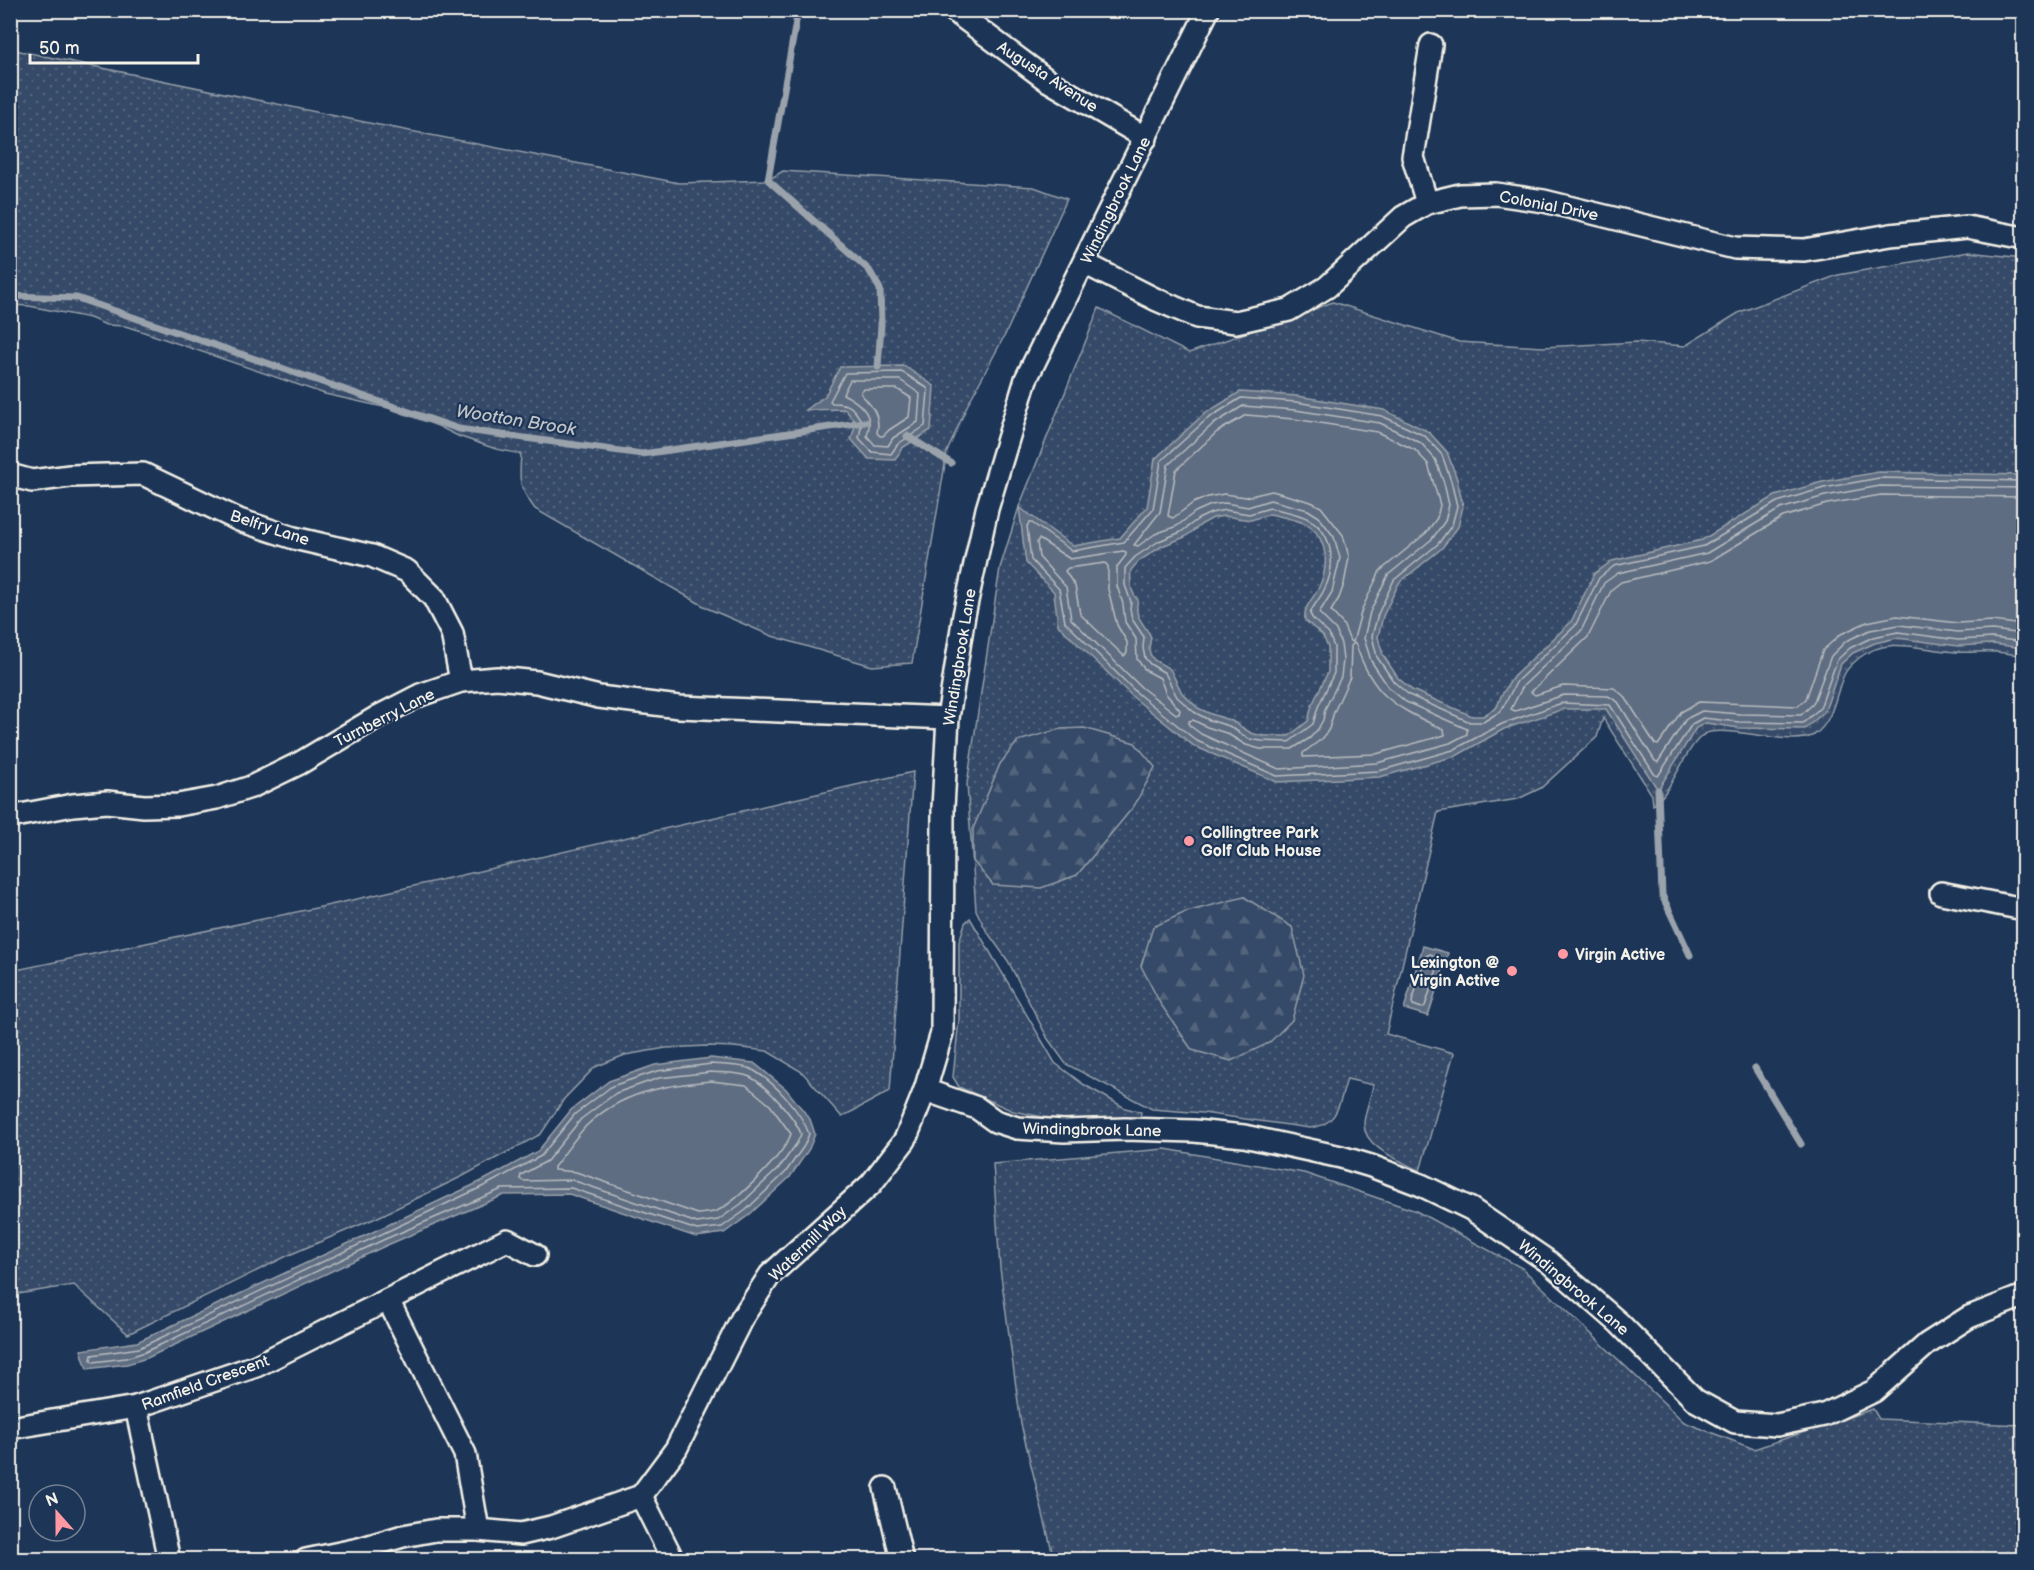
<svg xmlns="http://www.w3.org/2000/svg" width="2034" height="1570" font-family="'Balsamiq Sans',sans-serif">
<defs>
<pattern id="grass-dots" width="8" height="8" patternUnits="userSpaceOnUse" patternTransform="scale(1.5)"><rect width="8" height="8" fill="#354a67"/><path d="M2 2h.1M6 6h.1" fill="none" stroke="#53657d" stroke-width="1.8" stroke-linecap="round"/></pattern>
<pattern id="forest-firs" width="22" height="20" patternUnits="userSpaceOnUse" patternTransform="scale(1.5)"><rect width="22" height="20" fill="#354a67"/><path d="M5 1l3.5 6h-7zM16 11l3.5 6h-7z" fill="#53657d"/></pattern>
</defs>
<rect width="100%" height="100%" fill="#1d3557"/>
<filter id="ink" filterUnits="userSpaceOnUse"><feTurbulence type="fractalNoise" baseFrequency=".0167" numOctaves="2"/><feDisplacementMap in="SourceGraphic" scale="12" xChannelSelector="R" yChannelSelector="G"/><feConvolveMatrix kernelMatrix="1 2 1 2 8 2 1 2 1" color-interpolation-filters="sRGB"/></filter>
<g filter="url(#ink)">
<g fill="url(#grass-dots)" stroke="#949ea8" stroke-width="1.5">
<path d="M10,49L374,124L679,183L768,180L783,171L1034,187L1067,199L1006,333L968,404L947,452L912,663L872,666L772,636L709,609L535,509C518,486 519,481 521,454L496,449L458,436L438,426L388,408L325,394L141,331L125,326L106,325L90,318L29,306L11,305Z"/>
<path d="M1968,252L2023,258V656C2015,654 2005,653 1996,652C1983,651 1969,653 1955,652C1922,650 1888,635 1859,658C1853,663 1847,668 1844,675C1835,694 1834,722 1814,735C1792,747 1738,727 1710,732C1688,736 1674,792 1653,805L1652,795L1603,718L1597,737L1541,788L1518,799L1438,812L1386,1034L1454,1053L1420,1171C1402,1161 1363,1148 1364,1123C1365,1111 1371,1097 1373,1085L1347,1079C1339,1103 1339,1125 1310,1128L1203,1113L1152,1109L1066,1064L1048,1039L1008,961L986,930L976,910L967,784L1000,568L1019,507L1099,308L1189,353L1333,302L1459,342L1543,347L1637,342L1685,346L1740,312L1838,275Z"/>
<polygon points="913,772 890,1091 842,1117 802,1072 767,1051 734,1047 707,1046 666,1048 625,1055 595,1067 564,1099 541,1134 463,1176 376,1218 289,1255 128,1334 74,1285 11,1295 11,971 335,904"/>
<polygon points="970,918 1055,1063 1083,1084 1125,1108 1141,1112 1140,1118 1053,1119 1013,1111 959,1087 953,1077 959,1019 959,942 965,923"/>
<polygon points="1165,1149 1304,1173 1416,1211 1522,1268 1684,1422 1754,1449 1873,1409 1879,1419 2023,1425 2023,1559 1054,1559 1021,1424 1000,1268 993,1164"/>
</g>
<g fill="url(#forest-firs)" stroke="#949ea8" stroke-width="1.5">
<polygon points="1084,728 1135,743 1155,767 1134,806 1077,875 1041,888 993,885 973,861 973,829 1000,764 1018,741 1060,729"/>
<polygon points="1244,897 1292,927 1304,975 1292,1020 1269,1043 1231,1061 1192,1050 1160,1003 1141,966 1153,927 1186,912"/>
</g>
<g fill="#5e6d82" stroke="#9aa2ab" stroke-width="1.5" fill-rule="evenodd">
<polygon points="904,366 934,386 931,430 902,448 895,460 869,459 851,439 856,423 845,409 806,410 825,396 840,367"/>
<path d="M1240,392L1297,396L1384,410L1429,432L1447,452L1457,479L1463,506L1458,527L1442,548L1399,583L1383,616L1378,637L1383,655L1398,678L1412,690L1472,716H1483L1497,707L1501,696L1513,677L1571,622L1594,574L1612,561L1702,540L1775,496L1822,482L1879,472L2023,475V648L1992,644L1958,646L1897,638L1875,643L1853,653L1841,664L1825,711L1805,729L1739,728L1706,723L1696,728L1658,790L1606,709H1564L1504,729L1456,756L1380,777L1277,782L1194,746L1134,698L1058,625L1054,592L1026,563L1019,507L1073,546L1120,538L1147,507L1155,459L1204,414ZM1270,514C1279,516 1303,521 1310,526C1328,542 1329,566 1319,587C1314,599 1303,605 1305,620L1323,636L1328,647V672L1312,705L1308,721L1289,736H1262L1251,733L1232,721L1211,714L1198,708L1182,693L1170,669L1154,660L1150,654L1149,648L1151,637C1144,623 1133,617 1138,600C1130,592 1130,581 1131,570L1139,561L1162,546L1185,537L1202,524L1213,518L1224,516L1251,520Z"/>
<polygon points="1423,946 1448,953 1428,1016 1404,1009"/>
<polygon points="711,1058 754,1063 786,1089 810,1119 815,1134 809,1149 790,1177 749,1215 724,1233 696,1237 569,1194 504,1195 385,1246 147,1358 127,1364 87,1369 81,1350 137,1342 484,1180 538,1151 571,1110 609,1081 655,1065"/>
</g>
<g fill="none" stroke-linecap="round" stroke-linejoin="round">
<g stroke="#b8bcbf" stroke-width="1.5">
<path d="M845,373L902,372L927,388L928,391L925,426L898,444L891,454L872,452L859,438L862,422C853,407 850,403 832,403L830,401Z"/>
<path d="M850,380H900L920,394L918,422L893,438L888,446L875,445L867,436C868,431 870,426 869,421C867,408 853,399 843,394Z"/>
<path d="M864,389H897L911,398L909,417L889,430L883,436H880L877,433C881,416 872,406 861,394V391Z"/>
<polygon points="1243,406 1295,410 1380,423 1421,443 1435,459 1444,483 1449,505 1445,521 1432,539 1388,575 1370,612 1364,638 1371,661 1389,688 1406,702 1467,729 1467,734 1450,743 1377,763 1279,769 1201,734 1189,725 1189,721 1193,720 1207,727 1226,733 1246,745 1260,749 1292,749 1310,738 1318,729 1323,720 1325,709 1341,677 1343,660 1341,644 1336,630 1319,613 1332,592 1340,558 1334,537 1319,517 1308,510 1270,500 1248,507 1225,503 1211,505 1195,512 1177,526 1155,534 1138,546 1134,545 1160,512 1168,465 1212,425"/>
<polygon points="1246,415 1294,419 1377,432 1415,450 1428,464 1440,505 1437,518 1426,533 1380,571 1362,609 1353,642 1350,641 1343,624 1331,611 1339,598 1344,584 1349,557 1343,535 1321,507 1311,502 1272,491 1246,497 1224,494 1208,497 1193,503 1173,518 1168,516 1176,470 1217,432"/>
<polyline points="2024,481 1879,478 1824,488 1777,502 1704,546 1614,566 1599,578 1575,626 1517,681 1501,711 1483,722 1470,722 1409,695 1394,682 1377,657 1372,636 1378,614 1394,580 1438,544 1452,525 1457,506 1451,481 1442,455 1425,436 1382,416 1296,402 1241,398 1207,419 1161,461 1153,509 1124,542 1072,551 1032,523 1029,523 1027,526 1031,560 1059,589 1065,622 1137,693 1197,741 1277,776 1379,771 1453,750 1502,724 1562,703 1610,705 1655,775 1658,776 1692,724 1703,718 1739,722 1803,723 1820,708 1837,660 1850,648 1873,637 1898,632 1958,640 1992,638 2024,642"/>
<polyline points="2024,488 1880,486 1825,496 1780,509 1707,553 1618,573 1604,583 1581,631 1523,686 1511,709 1515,711 1564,695 1608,696 1618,702 1655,761 1658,762 1686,719 1702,711 1740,714 1801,715 1813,704 1831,656 1846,641 1870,630 1899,625 1958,632 1992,630 2024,634"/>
<polyline points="2024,497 1881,495 1827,504 1783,517 1710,561 1621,582 1612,589 1588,637 1531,692 1535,695 1563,686 1614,688 1625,697 1655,744 1658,745 1681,712 1699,702 1798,706 1806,699 1823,650 1841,634 1867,622 1897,616 1958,623 1992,621 2024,625"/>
<path d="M1270,508C1283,511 1299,513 1310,520C1334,534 1336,568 1324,590C1320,599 1313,605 1310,614L1313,619L1329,634L1334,647V673L1318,707L1313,724L1289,742L1262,741L1249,739L1229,726L1209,720L1194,712L1177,697L1165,673L1150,664L1145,658L1143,648L1144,637L1132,619L1130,609L1131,602L1125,585V568L1135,557L1159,541L1181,532L1198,519L1211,513L1225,510L1249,514Z"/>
<polygon points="1039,539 1070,559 1123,551 1126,552 1126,555 1117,567 1117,586 1123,604 1125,622 1136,639 1137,659 1145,670 1160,678 1166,694 1180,710 1179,714 1176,714 1142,688 1071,619 1066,587 1039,557 1037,542"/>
<polygon points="1105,563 1108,566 1108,589 1117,625 1127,642 1127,653 1124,656 1080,614 1075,586 1065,571 1068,568"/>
<path d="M1354,643L1356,645C1374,699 1397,707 1444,730L1445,735L1376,754L1303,757V753L1323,738L1329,729L1334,712L1350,677L1351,646Z"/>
<polygon points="1430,954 1438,957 1440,960 1425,1006 1422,1008 1413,1005 1412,1002 1426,956"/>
<path d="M711,1064C722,1065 745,1065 753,1070C774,1082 801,1111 809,1134L804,1146L785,1173L746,1210L722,1227L697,1230L571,1188L502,1189L383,1240L145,1352L126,1358L93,1362L91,1360L92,1355L139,1348L486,1185L541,1156L575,1114L612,1086L657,1071Z"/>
<path d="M711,1072C722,1073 739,1072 750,1077C766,1085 795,1117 801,1134L797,1143L779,1168L741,1204L718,1220L697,1223L572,1180L523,1181L520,1179L521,1175L547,1161L581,1119L616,1093L659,1078Z"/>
<path d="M711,1081L746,1085L770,1105L791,1134C784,1155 737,1201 717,1211C712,1213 704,1213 698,1214L576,1172L554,1170V1167C565,1153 575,1138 586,1126C621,1092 665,1085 711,1081Z"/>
</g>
<g stroke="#9aa2ab" stroke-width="7">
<polyline points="798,10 768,180 869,270 880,289 881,325 878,367"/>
<polyline points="10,296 77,298 459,429 642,454 865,422"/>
<polyline points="907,436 951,463"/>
<polyline points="1658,790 1662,895 1690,955"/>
<polyline points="1755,1068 1801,1144"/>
</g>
<g stroke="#f4f1e8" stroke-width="26">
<g id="minor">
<polyline points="953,10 1047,80 1146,138"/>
<polyline points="1208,10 1026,379 987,509 964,615 948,718 943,808 942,1033 925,1090 977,1108 995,1121 1017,1128 1064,1131 1125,1129 1194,1131 1244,1136 1341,1157 1371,1166 1421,1185 1471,1209 1549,1262 1619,1323 1695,1400 1735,1422 1777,1425 1824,1415 1874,1391 1927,1344 1969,1317 2015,1299 2024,1297"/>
<polyline points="1427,203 1413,157 1431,45"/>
<polyline points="1084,263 1155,299 1197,317 1236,322 1289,310 1327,287 1403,217 1427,203 1460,195 1496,194 1544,201 1735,248 1804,250 1890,235 1967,227 2024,238"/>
<polyline points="10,475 32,481 70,476 143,474 239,520 294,538 372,556 407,571 434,598 452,633 461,681"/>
<polyline points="10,817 73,805 107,802 144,806 178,805 217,798 251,787 300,763 379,716 420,695 461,681 497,678 537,682 599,697 679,707 948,718"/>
<polyline points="1941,893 2024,909"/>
<polyline points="388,1300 465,1454 478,1530"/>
<polyline points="136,1407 169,1560"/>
<polyline points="10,1428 136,1407 256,1366 507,1240 535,1255"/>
<polyline points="885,1488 902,1560"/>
<polyline points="641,1496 673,1560"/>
<polyline points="306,1560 359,1549 403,1536 436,1530 478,1530 521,1534 551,1527 641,1496 676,1449 742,1318 770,1275 871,1184 905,1140 925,1090"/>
</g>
</g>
<use href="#minor" stroke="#1d3557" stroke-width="21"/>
</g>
</g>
<g fill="#ff9aa2" stroke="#1d3557" stroke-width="2">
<circle cx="1189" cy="841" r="6"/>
<circle cx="1563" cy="954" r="6"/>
<circle cx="1512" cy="971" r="6"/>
</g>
<g text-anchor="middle" stroke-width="4.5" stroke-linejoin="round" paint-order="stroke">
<g font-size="16" fill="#f4f1e8" stroke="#1d3557">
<text transform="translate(1048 76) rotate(33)" y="6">Augusta Avenue</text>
<text transform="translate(1115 200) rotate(-64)" y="6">Windingbrook Lane</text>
<text transform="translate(1549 205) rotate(11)" y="6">Colonial Drive</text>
<text transform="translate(270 527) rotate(18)" y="6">Belfry Lane</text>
<text transform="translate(959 657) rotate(-81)" y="6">Windingbrook Lane</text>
<text transform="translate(384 717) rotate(-27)" y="6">Turnberry Lane</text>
<text transform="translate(1092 1129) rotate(1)" y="6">Windingbrook Lane</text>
<text transform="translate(807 1243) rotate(-44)" y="6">Watermill Way</text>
<text transform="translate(1574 1287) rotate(40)" y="6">Windingbrook Lane</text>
<text transform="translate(205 1382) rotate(-20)" y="6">Ramfield Crescent</text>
</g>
<g font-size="16" font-weight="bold" fill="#f4f1e8" stroke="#1d3557" text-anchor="start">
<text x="1201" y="838">Collingtree Park<tspan x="1201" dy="18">Golf Club House</tspan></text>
<text x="1575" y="960">Virgin Active</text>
<text x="1500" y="968" text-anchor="end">Lexington @<tspan x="1500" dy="18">Virgin Active</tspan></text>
</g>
<g font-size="18" font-style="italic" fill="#c0c3c4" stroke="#1d3557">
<text transform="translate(516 420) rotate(9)" y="6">Wootton Brook</text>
</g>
</g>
<rect width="2034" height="1570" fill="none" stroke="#1d3557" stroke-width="36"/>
<rect x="18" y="18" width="1998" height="1534" fill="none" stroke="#f4f1e8" stroke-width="2" filter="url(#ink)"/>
<g transform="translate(57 1513) rotate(339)"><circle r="28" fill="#1d3557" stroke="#738091" stroke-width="1.5"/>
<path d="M0-4.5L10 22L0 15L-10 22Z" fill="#ff9aa2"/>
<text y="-9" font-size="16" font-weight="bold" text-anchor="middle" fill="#f4f1e8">N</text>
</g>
<path d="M30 54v9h168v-9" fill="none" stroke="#f4f1e8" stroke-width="3"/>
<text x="39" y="54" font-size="18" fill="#f4f1e8" stroke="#1d3557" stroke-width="4.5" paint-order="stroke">50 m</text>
</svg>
